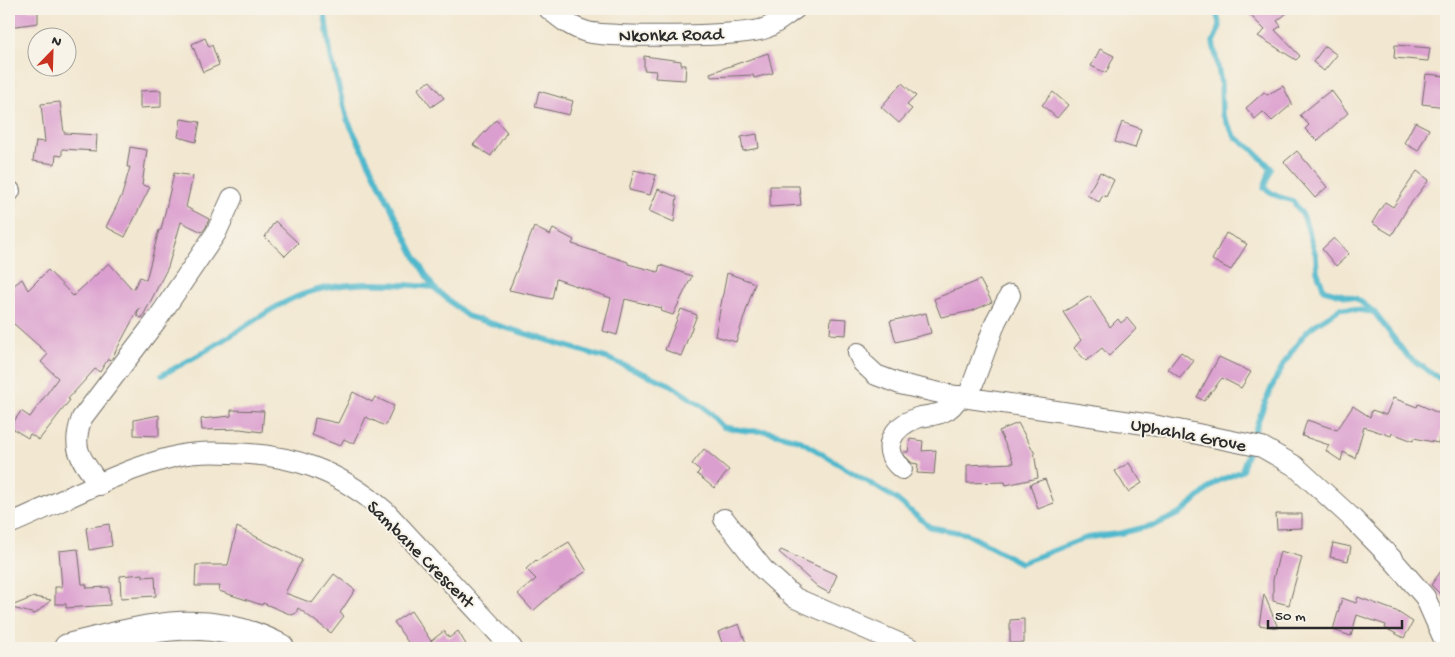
<svg xmlns="http://www.w3.org/2000/svg" width="1455" height="657" font-family="'Gochi Hand',sans-serif">
<rect width="100%" height="100%" fill="#f7f3e8"/>
<filter id="ink" filterUnits="userSpaceOnUse"><feTurbulence type="fractalNoise" baseFrequency=".02" numOctaves="2"/><feDisplacementMap in="SourceGraphic" scale="10" xChannelSelector="R" yChannelSelector="G"/><feConvolveMatrix kernelMatrix="1 2 1 2 8 2 1 2 1" color-interpolation-filters="sRGB"/></filter>
<filter id="wash" filterUnits="userSpaceOnUse"><feTurbulence type="fractalNoise" baseFrequency=".0096" numOctaves="4" result="noise"/><feDisplacementMap in="SourceGraphic" scale="20" xChannelSelector="R" yChannelSelector="G"/><feGaussianBlur stdDeviation="1.12" result="paint"/><feColorMatrix in="noise" values="0 0 0 0 0 0 0 0 0 0 0 0 0 0 0 0 0 1.4 0 .05"/><feComposite in="paint" operator="in"/></filter>
<g filter="url(#wash)">
<rect width="100%" height="100%" fill="#f2e7d0"/>
<g fill="none" stroke-linecap="round" stroke-linejoin="round">
<g stroke="#4fb8cc" stroke-width="5.5">
<path d="M324,9L331,57L347,119L417,260L433,287L467,316L609,359L669,384L704,407L723,427L748,431H766L799,440L896,499L930,527L967,534L1021,563L1086,538L1122,533L1157,524L1181,513L1216,482L1242,471C1257,422 1271,375 1304,335C1312,324 1330,316 1341,308L1374,312L1407,356L1446,383"/>
<polyline points="1215,9 1220,26 1213,42 1221,83 1222,114 1235,137 1251,148 1271,168 1264,188 1277,196 1293,201 1304,217 1316,256 1317,271 1324,290 1357,299 1374,312"/>
<path d="M162,375C180,365 198,356 215,345C244,329 270,307 301,295C343,279 390,284 433,287"/>
</g>
</g>
<g id="blocks">
<g fill="#db9fcf">
<polygon points="1244,9 1292,9 1277,21 1281,26 1275,30 1300,56 1296,60 1258,36 1265,30"/>
<polygon points="9,10 38,10 38,23 9,27"/>
<polygon points="205,38 209,47 212,45 219,65 203,72 192,44"/>
<polygon points="1395,45 1430,48 1428,61 1394,58"/>
<polygon points="1325,46 1337,55 1324,71 1313,62"/>
<polygon points="1100,49 1114,56 1106,73 1091,66"/>
<polygon points="768,53 773,73 754,78 753,75 711,77 710,73"/>
<polygon points="644,56 681,61 681,65 686,65 685,80 655,78 656,71 644,70"/>
<polygon points="1426,74 1446,76 1446,107 1422,104"/>
<polygon points="430,81 444,98 431,107 418,89"/>
<polygon points="902,83 916,96 907,105 912,109 899,123 881,107"/>
<polygon points="1283,86 1292,104 1272,121 1263,112 1255,119 1246,108 1264,92 1267,95"/>
<polygon points="161,90 161,107 140,108 140,91"/>
<polygon points="1331,90 1348,113 1317,141 1305,129 1309,125 1300,115"/>
<polygon points="539,91 573,101 569,115 535,107"/>
<polygon points="1053,92 1068,105 1057,118 1042,105"/>
<polygon points="60,102 64,133 97,135 96,151 62,149 62,156 56,155 55,164 33,161 36,141 45,142 41,104"/>
<polygon points="181,119 200,122 196,142 178,137"/>
<polygon points="496,120 507,132 491,156 473,145"/>
<polygon points="1122,122 1141,129 1135,148 1115,142"/>
<polygon points="1415,122 1429,129 1418,151 1404,143"/>
<polygon points="757,134 759,148 743,151 741,137"/>
<polygon points="130,147 147,150 142,185 150,187 125,237 106,227 122,195 130,167 127,167"/>
<polygon points="1297,151 1327,187 1315,198 1284,162"/>
<polygon points="634,170 656,175 650,195 629,190"/>
<polygon points="1417,171 1429,180 1408,207 1392,235 1372,223 1385,202 1393,207"/>
<polygon points="1100,172 1114,180 1106,197 1103,195 1099,202 1087,195"/>
<polygon points="174,173 193,176 186,207 209,219 206,227 202,232 181,222 168,267 142,318 137,316 139,308 111,360 108,359 100,372 95,369 68,399 70,400 39,440 30,434 28,438 10,427 21,411 30,417 58,378 41,362 48,354 14,324 9,325 9,289 22,279 28,290 48,270 73,296 109,263 133,290 140,277 146,280 159,230 161,230"/>
<polygon points="770,186 799,186 801,205 770,207"/>
<polygon points="658,189 677,197 674,222 649,211"/>
<polygon points="275,221 298,243 285,256 265,237"/>
<polygon points="534,227 550,235 553,229 574,240 572,244 628,262 628,264 658,272 660,265 692,276 673,315 661,311 662,308 625,299 617,335 603,331 611,298 556,279 552,299 509,290"/>
<polygon points="1226,233 1247,244 1231,270 1212,260"/>
<polygon points="1334,238 1349,254 1336,266 1322,249"/>
<polygon points="727,273 755,283 736,342 715,336"/>
<polygon points="980,280 992,302 972,311 941,317 934,299"/>
<polygon points="1090,296 1110,327 1118,319 1121,323 1127,318 1136,329 1109,356 1102,348 1086,361 1074,348 1081,340 1063,312"/>
<polygon points="681,309 697,315 681,356 665,350"/>
<polygon points="926,313 931,333 896,342 890,321"/>
<polygon points="831,318 847,319 846,335 830,334"/>
<polygon points="1181,352 1194,361 1180,378 1168,369"/>
<polygon points="1219,357 1251,372 1241,388 1222,378 1204,401 1197,397"/>
<polygon points="353,392 372,402 375,397 394,406 385,426 366,417 354,444 344,439 340,446 312,435 315,418 338,423"/>
<polygon points="1393,398 1417,407 1418,404 1445,416 1438,443 1414,438 1413,441 1392,433 1391,436 1364,427 1355,458 1343,452 1341,461 1326,451 1329,445 1302,436 1307,420 1337,430 1353,406 1370,417 1372,410 1386,415"/>
<polygon points="231,410 264,411 262,432 240,429 202,430 201,419 231,416"/>
<polygon points="159,415 159,436 134,435 134,420"/>
<polygon points="1018,423 1034,452 1038,478 1006,485 1005,482 967,483 967,465 1014,463 999,431"/>
<polygon points="910,439 923,441 922,451 936,450 934,474 917,473 918,464 912,463 904,455 903,452 908,452"/>
<polygon points="704,449 729,470 714,488 697,474 700,470 692,464"/>
<polygon points="1129,463 1142,483 1128,492 1115,471"/>
<polygon points="1045,479 1054,503 1038,509 1030,484"/>
<polygon points="1276,514 1302,514 1302,528 1277,529"/>
<polygon points="109,524 112,546 89,550 86,528"/>
<polygon points="237,527 302,560 285,593 312,603 334,574 355,590 340,613 344,616 331,633 298,608 296,613 292,615 263,603 262,605 219,591 220,586 195,586 196,565 228,565"/>
<polygon points="569,542 587,571 558,589 533,611 518,594 536,579 526,569 536,560 537,561"/>
<polygon points="1333,543 1351,547 1348,561 1330,557"/>
<polygon points="78,549 82,584 86,584 87,588 109,587 110,605 66,608 66,604 55,604 55,587 62,587 59,551"/>
<polygon points="781,550 837,575 829,593 818,587 779,552"/>
<polygon points="1280,551 1302,557 1289,605 1273,601 1273,580"/>
<polygon points="1446,564 1446,600 1431,585"/>
<polygon points="143,574 143,577 155,576 156,596 121,598 120,576"/>
<polygon points="1264,594 1278,628 1259,625"/>
<polygon points="34,597 51,600 35,614 9,607"/>
<polygon points="1358,597 1396,611 1413,622 1404,638 1385,628 1386,625 1357,615 1351,636 1333,630 1342,598 1356,603"/>
<polygon points="411,611 431,641 444,631 449,638 458,631 468,648 412,648 394,622"/>
<polygon points="1024,619 1024,643 1010,643 1010,620"/>
<polygon points="739,624 746,643 732,648 724,648 718,632"/>
</g>
</g>
</g>
<g filter="url(#ink)">
<use href="#blocks" fill-opacity="0" stroke="#716d65" stroke-width="1"/>
<g fill="none" stroke-linecap="round" stroke-linejoin="round">
<g stroke="#716d65" stroke-width="22">
<g id="street">
<path d="M549,9C561,19 572,28 587,32C611,38 745,37 766,28C776,24 786,15 795,9"/>
<polyline points="9,191 10,191"/>
<polyline points="858,353 863,363 876,375 900,384 949,395 1158,426 1262,447 1295,466 1353,519 1393,560 1425,597 1446,644"/>
<polyline points="968,397 996,321 1010,295"/>
<path d="M902,469C878,450 892,427 917,418C925,415 935,416 943,412C950,409 956,402 959,396"/>
<path d="M100,485C82,460 70,450 82,418L156,321L216,233L232,198"/>
<polyline points="724,519 763,569 795,598 910,648"/>
<path d="M9,524C62,502 121,469 177,456C194,452 212,452 230,453C293,454 337,470 385,511L512,648"/>
</g>
</g>
<g stroke="#716d65" stroke-width="30">
<path id="secondary" d="M68,648C144,629 206,609 280,648"/>
</g>
<use href="#street" stroke="#fff" stroke-width="20"/>
<use href="#secondary" stroke="#fff" stroke-width="28"/>
</g>
</g>
<g text-anchor="middle" stroke-width="4" stroke-linejoin="round" paint-order="stroke">
<g font-size="19" fill="#2b2b2b" stroke="#f7f3e8">
<text transform="translate(671 33) rotate(-1)" y="7">Nkonka Road</text>
<text transform="translate(1189 433) rotate(11)" y="7">Uphahla Grove</text>
<text transform="translate(422 553) rotate(45)" y="7">Sambane Crescent</text>
</g>
</g>
<rect width="1455" height="657" fill="none" stroke="#f7f3e8" stroke-width="30"/>
<g transform="translate(52 52) rotate(23)"><circle r="24" fill="#f7f3e8" stroke="#a5a39c"/>
<path d="M0-4L9 19L0 12L-9 19Z" fill="#c8321e"/>
<text y="-8" font-size="14" font-weight="bold" text-anchor="middle" fill="#2b2b2b">N</text>
</g>
<path d="M1268 620v8h134v-8" fill="none" stroke="#2b2b2b" stroke-width="2.5"/>
<text x="1275" y="620" font-size="15" fill="#2b2b2b" stroke="#f7f3e8" stroke-width="4" paint-order="stroke">50 m</text>
</svg>
